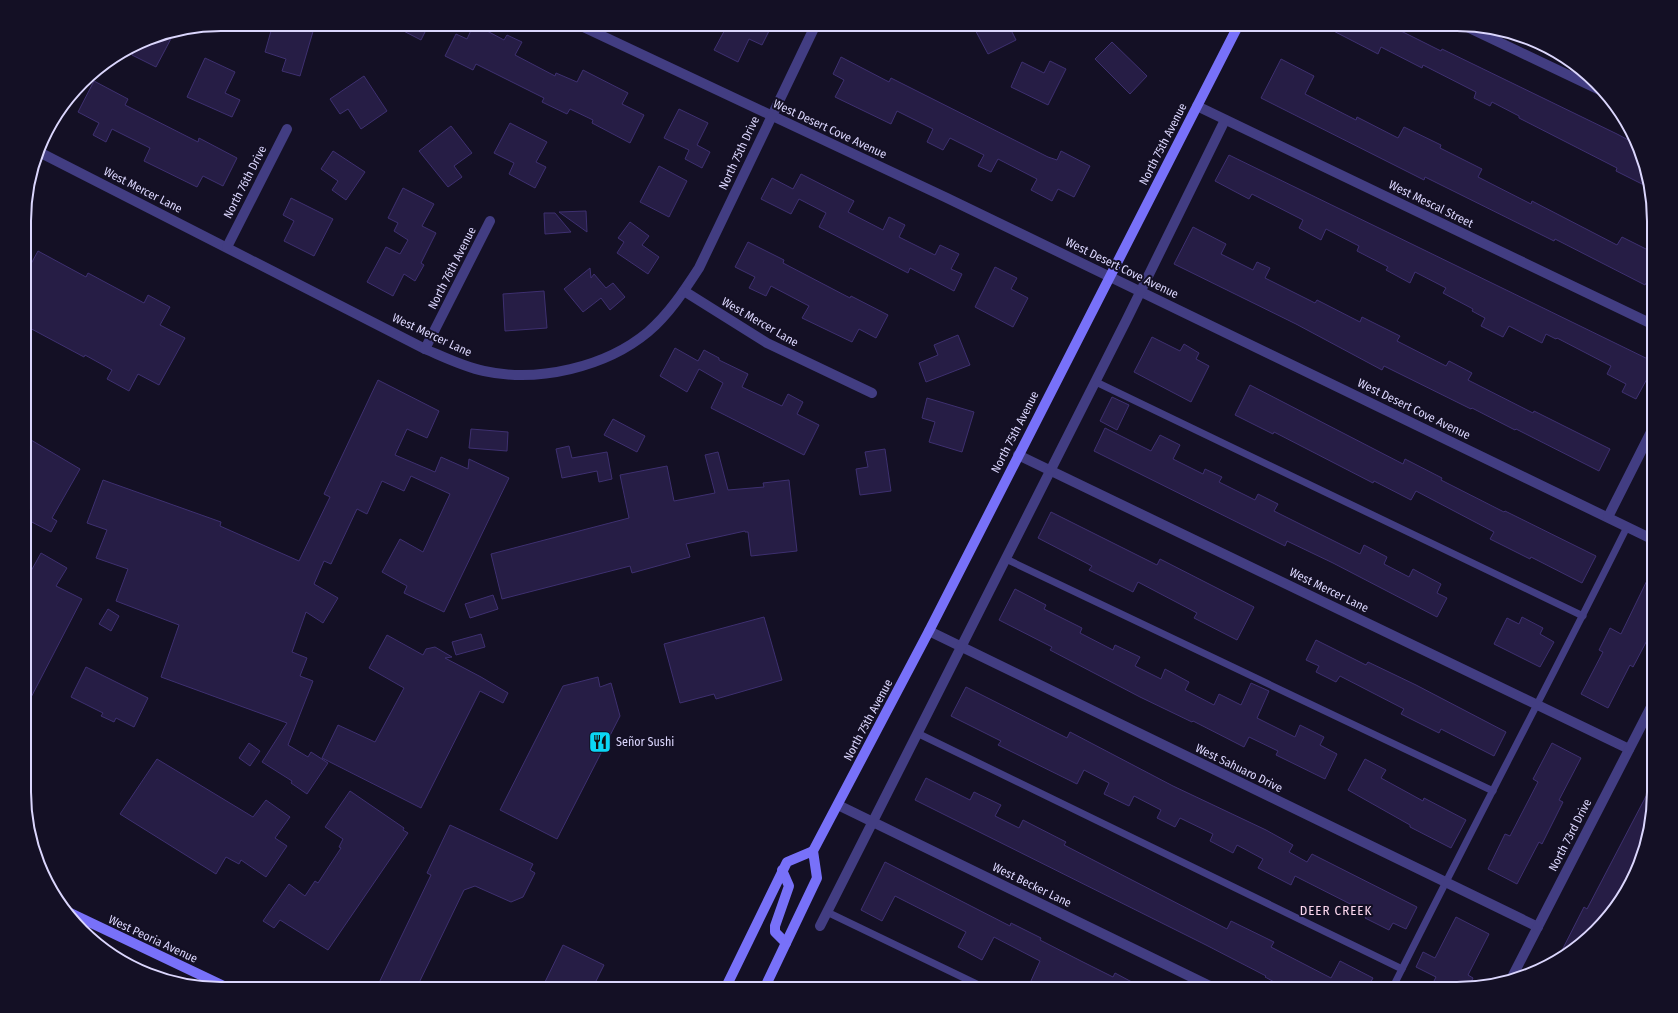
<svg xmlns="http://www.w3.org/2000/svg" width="1678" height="1013" font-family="'Fira Sans Condensed',sans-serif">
<rect width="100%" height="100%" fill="#141025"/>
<g fill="#261d45" stroke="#3e3070">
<polygon points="273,24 301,24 314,28 300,76 282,71 286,59 265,52"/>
<polygon points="390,24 429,24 421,40"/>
<polygon points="474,24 504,40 507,35 522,42 515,55 555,76 556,73 577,82 583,70 628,93 622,104 644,115 630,143 592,123 593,120 570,109 567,114 542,102 544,98 476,64 473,70 445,56 456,34 467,39"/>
<polygon points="728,24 735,24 746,30 748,24 760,24 770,29 762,45 749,39 738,62 714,50"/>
<polygon points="972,24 1008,24 1016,40 988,54"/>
<polygon points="1320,24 1387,24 1441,51 1442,49 1617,134 1638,145 1644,158 1650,188 1616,171 1617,168 1519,118 1519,116 1492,102 1490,106 1474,98 1476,92 1423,65 1422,68 1381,47 1378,54"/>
<polygon points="174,33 156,67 132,55 137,45 146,39"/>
<polygon points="1112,42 1147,76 1130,94 1095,59"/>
<polygon points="841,57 889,82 891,78 1048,157 1057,160 1061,151 1090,166 1074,197 1058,189 1052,201 1031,190 1037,179 998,159 991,172 978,166 984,155 950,138 943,150 927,142 933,129 897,111 891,124 835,97 844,80 833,74"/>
<polygon points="205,58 235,72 225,93 240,100 232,117 187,97"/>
<polygon points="1281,59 1314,76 1305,94 1356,120 1357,117 1398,138 1404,127 1441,145 1440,148 1482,169 1478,177 1531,204 1532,201 1617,245 1622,237 1654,253 1654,287 1646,283 1645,285 1555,239 1554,241 1425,177 1424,180 1261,98"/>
<polygon points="1050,61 1066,69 1048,105 1011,87 1022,62 1044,73"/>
<polygon points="364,76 387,111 361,129 348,109 340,114 330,99"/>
<polygon points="94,81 128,99 125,105 198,142 199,138 237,158 223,186 203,176 197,187 144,161 150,148 112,129 106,142 93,135 99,123 78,112"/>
<polygon points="679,109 708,123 697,145 710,152 702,168 685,159 689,150 664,138"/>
<polygon points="510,123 547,142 536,162 546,167 535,188 509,174 514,163 494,153"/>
<polygon points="451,126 472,153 454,166 462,177 448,187 419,151"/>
<polygon points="333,151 365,172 346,200 332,190 338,181 321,169"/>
<polygon points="1229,155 1654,362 1654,366 1636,399 1622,392 1626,384 1607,374 1611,366 1557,338 1556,339 1546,334 1542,343 1509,326 1503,337 1481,326 1485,318 1472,311 1473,309 1443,293 1446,288 1415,272 1410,283 1386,270 1388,267 1357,251 1359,246 1326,229 1321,240 1299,228 1303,220 1252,194 1249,199 1215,181"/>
<polygon points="659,166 687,181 669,217 640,202"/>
<polygon points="801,174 854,201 848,212 883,230 889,217 905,225 899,237 935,255 940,245 959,254 951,269 962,274 954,291 910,268 908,273 819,227 826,213 799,199 791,214 761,199 772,178 793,189"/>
<polygon points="403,188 434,204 422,226 436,233 421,263 424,265 415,281 404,274 393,296 367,282 386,247 400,254 408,240 394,231 398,223 388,218"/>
<polygon points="291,198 333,219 314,256 284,241 294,221 283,215"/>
<polygon points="586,211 587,232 559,212"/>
<polygon points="544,213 555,213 571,232 545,234"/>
<polygon points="630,222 649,236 642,245 659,257 648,274 617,253 624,242 618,238"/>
<polygon points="1193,227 1226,244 1221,254 1253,270 1257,262 1270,268 1265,278 1315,303 1317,300 1360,322 1362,317 1400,336 1397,341 1446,366 1449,361 1472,373 1468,380 1533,413 1534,411 1610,449 1599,471 1516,429 1515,430 1472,408 1471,409 1384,366 1382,370 1296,324 1174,264"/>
<polygon points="748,242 784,260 783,263 850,298 851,296 888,315 876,338 859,329 852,342 802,318 809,306 771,286 766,296 749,288 755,277 735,267"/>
<polygon points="38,251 86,277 88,273 144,303 148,295 170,307 160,325 185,338 159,385 138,374 129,391 107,379 112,370 85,355 84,357 26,326 26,273"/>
<polygon points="995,267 1017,278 1011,289 1028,298 1013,327 975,307"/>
<polygon points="590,268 591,278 594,274 606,288 613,283 625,297 610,310 601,298 583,312 564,289"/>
<polygon points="544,291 547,328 505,331 503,294"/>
<polygon points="958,335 970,365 926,382 919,363 938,355 934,345"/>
<polygon points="1152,337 1180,351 1184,344 1199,353 1196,359 1209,366 1191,402 1134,372"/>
<polygon points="675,348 698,361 704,350 719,358 719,360 748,374 742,387 782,406 788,394 803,402 797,414 819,425 804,455 711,408 723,383 699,369 687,392 660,376"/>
<polygon points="378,380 439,411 427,438 407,429 395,455 435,472 441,457 468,469 469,459 509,478 444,612 404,593 407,586 382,572 400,539 423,552 450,494 411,476 404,491 382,481 367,514 357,509 331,564 324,561 314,584 338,598 323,623 306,612 292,652 307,658 300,676 313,681 288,745 308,757 311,752 328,763 307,794 291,783 292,781 262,762 287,723 161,677 179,625 116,601 128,569 96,558 107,530 87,523 103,480 221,522 220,526 299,561 330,497 324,494"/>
<polygon points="1250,385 1403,464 1405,459 1442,478 1441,480 1504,512 1505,511 1596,556 1582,583 1531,557 1530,559 1490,539 1494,532 1416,491 1411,500 1374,481 1373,483 1274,432 1273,434 1235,415"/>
<polygon points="1112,397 1129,405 1117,430 1100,421"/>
<polygon points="927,398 974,412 962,452 929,442 935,422 922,418"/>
<polygon points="613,419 645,436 637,452 604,435"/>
<polygon points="1105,428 1151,451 1160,435 1180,445 1173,459 1203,474 1205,469 1222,477 1219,482 1255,500 1258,494 1278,504 1274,511 1360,554 1364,545 1387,557 1384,564 1409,577 1413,569 1441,584 1437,593 1447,598 1437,617 1333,563 1287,541 1285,546 1094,451"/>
<polygon points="471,429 508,432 507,451 469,448"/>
<polygon points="26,437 80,469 52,518 57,521 51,532 26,519"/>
<polygon points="569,446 572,458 607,452 612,479 599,482 597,471 562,478 556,449"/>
<polygon points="885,449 891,491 860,495 856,469 868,467 865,452"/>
<polygon points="718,452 728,490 764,487 763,483 789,480 797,551 751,556 748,532 745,532 745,531 686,544 690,557 632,573 630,566 502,599 491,554 629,518 620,475 667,466 674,501 715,493 705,455"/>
<polygon points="1051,512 1157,565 1160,559 1254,607 1237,640 1194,618 1197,613 1138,582 1133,592 1089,570 1092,566 1038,538"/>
<polygon points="41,553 67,568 56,586 82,599 26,707 26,580"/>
<polygon points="1654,566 1654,627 1633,667 1630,665 1608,708 1581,694 1603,652 1599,650 1610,628 1621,634"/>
<polygon points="1015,589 1046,605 1044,609 1082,628 1080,633 1113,650 1115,645 1140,657 1135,666 1161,679 1165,669 1189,682 1185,690 1214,705 1219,694 1241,705 1251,683 1269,691 1257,718 1295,737 1300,725 1324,737 1320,745 1337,754 1325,779 1276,755 1278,751 1249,737 1244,747 1193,721 1192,722 1140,697 1050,650 1052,647 999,620"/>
<polygon points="493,595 498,609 470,618 465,604"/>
<polygon points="108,609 119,616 111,631 99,624"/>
<polygon points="764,617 782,680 716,699 714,694 680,703 664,644"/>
<polygon points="1522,617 1543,628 1540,634 1554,642 1540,667 1494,644 1507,618 1519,624"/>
<polygon points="481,634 485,647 456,655 452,642"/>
<polygon points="387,635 423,655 426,649 435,647 452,657 445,658 481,677 508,693 503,703 480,691 421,808 322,758 338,725 375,742 404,688 369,668"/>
<polygon points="1316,640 1366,665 1368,662 1416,685 1506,732 1494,756 1441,729 1439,733 1401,714 1404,709 1340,676 1336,682 1316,672 1319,666 1306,660"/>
<polygon points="86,667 148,698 134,727 116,718 114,722 101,716 103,713 71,697"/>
<polygon points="598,677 600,687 611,683 620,716 557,839 500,810 563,686"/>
<polygon points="966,687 1067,738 1070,732 1173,786 1266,830 1293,845 1289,852 1307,862 1312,854 1417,907 1406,929 1393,923 1389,930 1365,918 1368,913 1295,876 1291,885 1258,868 1263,859 1237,845 1233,853 1210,841 1213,834 1180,818 1175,827 1157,818 1161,810 1134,796 1129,806 1104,794 1109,783 1084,770 1077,784 998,745 1001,741 951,716"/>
<polygon points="249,743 260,751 250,766 239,758"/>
<polygon points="1552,743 1581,758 1559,800 1563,802 1542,844 1539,842 1517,884 1488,869 1505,834 1510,836 1538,782 1533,779"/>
<polygon points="157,759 253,817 266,800 290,817 275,838 287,846 266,877 241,860 239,864 226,857 216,874 120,814"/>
<polygon points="1365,759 1386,770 1381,778 1423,801 1424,798 1466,820 1451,848 1410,827 1410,825 1348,790"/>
<polygon points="926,778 970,800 974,792 1001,805 995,816 1019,828 1023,820 1066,842 1064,845 1227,929 1231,921 1274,942 1271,947 1331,978 1340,961 1373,978 1367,989 1287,989 1265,977 1266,976 1206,945 915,800"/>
<polygon points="1654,781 1654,804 1644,855 1622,898 1596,931 1556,962 1584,907 1587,909"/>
<polygon points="350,791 404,828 403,830 408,833 328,950 280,920 274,928 263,921 289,884 305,896 315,881 318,883 341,848 339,847 343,839 325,827"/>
<polygon points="450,825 533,864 530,870 535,873 523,897 511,902 475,886 464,890 416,989 376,989 431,875 427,873"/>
<polygon points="885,862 1010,926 1011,923 1041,938 1040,940 1081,961 1113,977 1115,973 1145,989 1042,989 1030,983 1040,961 994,937 982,960 958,947 966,932 895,896 882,921 861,910"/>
<polygon points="1456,917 1489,934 1468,975 1473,978 1468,989 1430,989 1436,977 1416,967 1423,952 1435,958"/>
<polygon points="563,945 604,965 592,989 555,989 544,984"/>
</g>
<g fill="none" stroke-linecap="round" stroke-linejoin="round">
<g stroke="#423d82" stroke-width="7">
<polyline points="1096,382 1583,616"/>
<polyline points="1006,559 1493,791"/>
<polyline points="917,733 1402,969"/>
<polyline points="827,912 987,989"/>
<path d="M1392,989C1469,834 1550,682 1627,527"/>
</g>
<g stroke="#423d82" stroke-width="10">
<polyline points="577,24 947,198 1654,540"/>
<polyline points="1463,25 1604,92"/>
<polyline points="1197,106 1654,325"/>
<path d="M39,152L425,349C444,357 464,367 484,371C538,383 606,367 648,332C669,314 684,291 699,268L816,24"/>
<polyline points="227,247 287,129"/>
<polyline points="684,291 767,343 872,393"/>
<polyline points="425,349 490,221"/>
<polyline points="1018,455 1629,749"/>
<polyline points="1608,517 1654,426"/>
<polyline points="929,631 1538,927"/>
<polyline points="838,805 1216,989"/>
<polyline points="820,926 1126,321 1225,120"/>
<polyline points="1510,981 1654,701"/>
</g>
<g stroke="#7871f9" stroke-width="10">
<polyline points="782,870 789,886 775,926 775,932 786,943"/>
<polyline points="66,911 230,989"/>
<polyline points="725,989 787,862 813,851"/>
<polyline points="764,989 817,878 813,851 929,631 1239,24"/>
</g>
</g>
<defs>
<g id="restaurant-square" transform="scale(1.15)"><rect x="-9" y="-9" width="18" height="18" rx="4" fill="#0bd7f4" stroke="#141025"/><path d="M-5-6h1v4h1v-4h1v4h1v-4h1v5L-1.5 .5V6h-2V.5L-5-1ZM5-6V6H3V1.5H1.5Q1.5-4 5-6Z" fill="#111"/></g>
</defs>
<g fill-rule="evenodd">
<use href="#restaurant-square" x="600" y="742"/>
</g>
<g text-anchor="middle" stroke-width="4" stroke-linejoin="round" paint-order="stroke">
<g font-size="12" fill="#dbd6fd" stroke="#141025">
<text transform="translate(830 129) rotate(25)" y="4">West Desert Cove Avenue</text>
<text transform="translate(1163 144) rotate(-63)" y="4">North 75th Avenue</text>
<text transform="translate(739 153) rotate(-65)" y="4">North 75th Drive</text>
<text transform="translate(245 182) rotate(-63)" y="4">North 76th Drive</text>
<text transform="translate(143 190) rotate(27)" y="4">West Mercer Lane</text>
<text transform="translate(1431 204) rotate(26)" y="4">West Mescal Street</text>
<text transform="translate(452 268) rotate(-63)" y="4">North 76th Avenue</text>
<text transform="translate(1122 268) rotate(26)" y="4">West Desert Cove Avenue</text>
<text transform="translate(760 322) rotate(30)" y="4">West Mercer Lane</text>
<text transform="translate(432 335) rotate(25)" y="4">West Mercer Lane</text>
<text transform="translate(1414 409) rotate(26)" y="4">West Desert Cove Avenue</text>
<text transform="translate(1015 432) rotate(-63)" y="4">North 75th Avenue</text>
<text transform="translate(1329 590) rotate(26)" y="4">West Mercer Lane</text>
<text transform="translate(868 720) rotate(-62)" y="4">North 75th Avenue</text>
<text transform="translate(1239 768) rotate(26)" y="4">West Sahuaro Drive</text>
<text transform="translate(1570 835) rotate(-63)" y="4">North 73rd Drive</text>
<text transform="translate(1032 885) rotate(26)" y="4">West Becker Lane</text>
<text transform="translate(153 939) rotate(25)" y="4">West Peoria Avenue</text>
</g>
<g font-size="12" fill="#dbd6fd" stroke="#141025" text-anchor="start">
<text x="616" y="746">Señor Sushi</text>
</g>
<g font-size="13" letter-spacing="1" fill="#fdd8ef" stroke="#141025">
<text x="1336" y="915">DEER CREEK</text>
</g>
</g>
<path d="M0 0H1678V1013H0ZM221 31H1457A190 190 0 0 1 1647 221V792A190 190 0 0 1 1457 982H221A190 190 0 0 1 31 792V221A190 190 0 0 1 221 31Z" fill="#141025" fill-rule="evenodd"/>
<path fill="none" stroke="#dbd6fd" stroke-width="2" d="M221 31H1457A190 190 0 0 1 1647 221V792A190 190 0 0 1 1457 982H221A190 190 0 0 1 31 792V221A190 190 0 0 1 221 31Z"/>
</svg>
